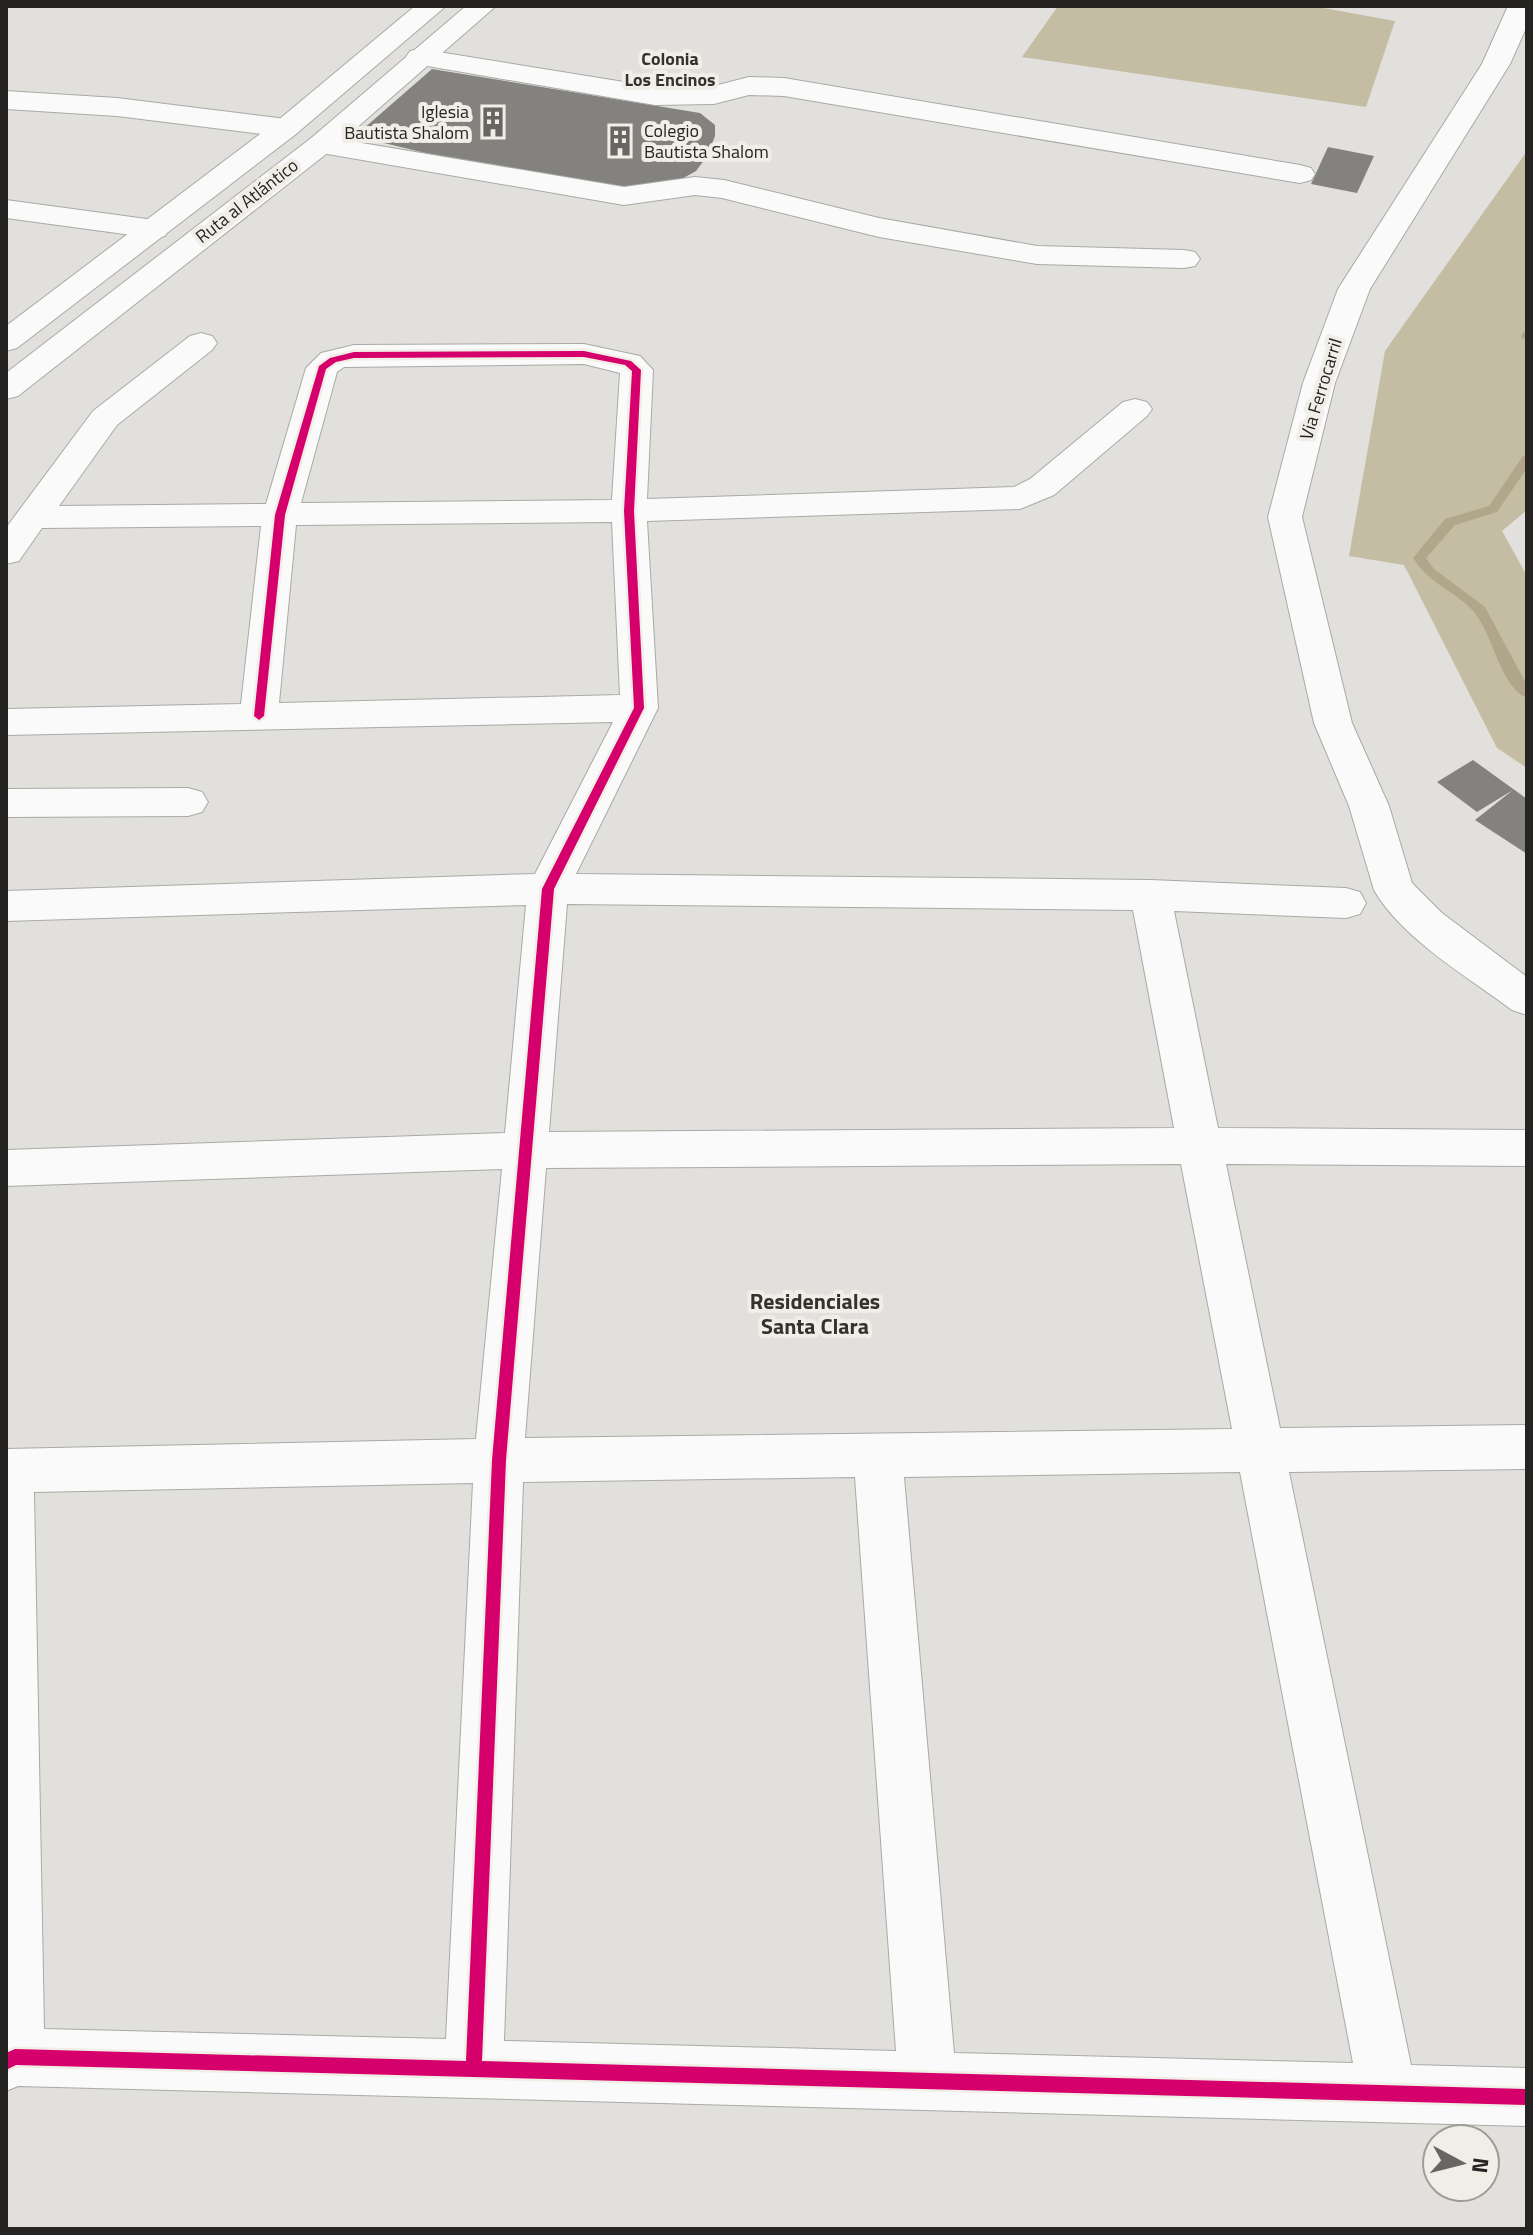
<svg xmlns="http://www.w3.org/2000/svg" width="1533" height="2235" font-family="'Titillium Web',sans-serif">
<rect width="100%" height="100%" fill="#e1e0dc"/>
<g fill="#c4bca3">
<polygon points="1058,6 1312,6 1395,21 1366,107 1022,57"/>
<polygon points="1527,151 1527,510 1502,531 1527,576 1527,768 1497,748 1404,565 1349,556 1385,351"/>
</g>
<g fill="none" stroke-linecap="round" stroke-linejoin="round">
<g fill="#b1a689" fill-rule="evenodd">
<polygon points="1527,331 1527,341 1521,337 1523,333"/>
<path d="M1527,455V468L1497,512L1455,525L1426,558L1434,569L1485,607L1527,685V698C1500,687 1493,634 1474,612C1456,591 1431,586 1413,558L1445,519L1489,506L1523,456Z"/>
</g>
</g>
<g fill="#83827f">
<polygon points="432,69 700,113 715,125 715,136 708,155 696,171 669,186 637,192 500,171 355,136"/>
<polygon points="1328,147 1374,156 1357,193 1311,184"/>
<polygon points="1473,760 1527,799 1527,854 1475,820 1513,790 1477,812 1437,782"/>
</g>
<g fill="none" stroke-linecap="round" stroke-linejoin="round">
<g stroke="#a9a9a6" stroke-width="2">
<g id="minor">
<path d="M1508,6H1527V26L1510,64L1370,289L1335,383L1302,517L1352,723L1389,806L1412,883L1442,913L1527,977V1015L1512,1010C1468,977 1401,938 1374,890L1349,806L1314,723L1268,517L1303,383L1338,289L1482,64Z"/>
<polygon points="420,49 655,87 714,86 749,77 784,78 1300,165 1311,168 1315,174 1311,180 1300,183 784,96 749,95 714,104 655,105 410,63 406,57 410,51"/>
<polygon points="6,91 117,98 286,119 296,122 301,128 296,134 286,137 117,116 6,109"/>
<polygon points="320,136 624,187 695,177 724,180 879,218 1037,246 1184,250 1195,252 1200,259 1195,266 1184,268 1037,264 879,237 722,198 695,195 624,205 310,151 305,145 310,139"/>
<polygon points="6,200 154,220 165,222 169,229 165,236 154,238 6,218"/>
<path d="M201,333L212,336L217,343L212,350L117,425L59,506L266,504L306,368L321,353L354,345L584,344L640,356L653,370L647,499L1014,487L1030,479L1123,402L1135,399L1147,402L1152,409L1147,416L1054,495L1020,509L647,521L658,708L576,874L1150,880L1346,888L1360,892L1366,903L1360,914L1346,918L1174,911L1218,1128L1527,1130V1166L1226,1164L1280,1428L1527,1425V1469L1289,1472L1411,2065L1527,2068V2126L18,2086L6,2091V1449L476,1439L502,1169L6,1186V1150L505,1133L526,905L6,921V891L535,874L613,722L6,735V709L241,704L261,526L42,528L19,561L6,564V528L93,411L190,336ZM584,364L620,373L612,500L301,503L337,372L344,367ZM612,522L620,695L279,703L296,525ZM567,904L1133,910L1174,1128L549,1132ZM1181,1164L1232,1429L525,1438L546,1168ZM1240,1472L1353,2063L954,2053L904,1477ZM855,1477L896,2051L504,2041L523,1482ZM473,1483L446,2039L44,2029L34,1492Z"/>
<polygon points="188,788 202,792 208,802 202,812 188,816 6,817 6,789"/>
</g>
</g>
<g stroke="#a9a9a6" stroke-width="2">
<g id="highway">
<polygon points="415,6 446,6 296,134 17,348 6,351 6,326 276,122"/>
<polygon points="466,6 496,6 330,151 18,396 6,399 6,373 310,139"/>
</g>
</g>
<use href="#minor" fill="#fafafa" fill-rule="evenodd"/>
<use href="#highway" fill="#fafafa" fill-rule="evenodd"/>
<g stroke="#f0eee7" stroke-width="5">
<polygon id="cycleway" points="584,351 631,361 641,370 634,511 644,708 554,889 506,1460 482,2061 1527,2089 1527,2105 16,2065 6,2070 6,2053 15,2049 466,2061 492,1460 542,889 634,708 624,511 632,371 625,365 584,357 354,358 336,362 326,369 285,515 264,716 259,720 254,716 275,515 319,366 330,358 354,352"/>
</g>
<use href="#cycleway" fill="#d6006c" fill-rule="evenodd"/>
</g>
<defs>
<g id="building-bare" transform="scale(2.4)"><path d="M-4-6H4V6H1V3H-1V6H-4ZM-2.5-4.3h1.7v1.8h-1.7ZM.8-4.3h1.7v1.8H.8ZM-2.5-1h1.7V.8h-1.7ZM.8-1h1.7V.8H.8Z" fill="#676663" stroke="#f0eee7" stroke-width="2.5" paint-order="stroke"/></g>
</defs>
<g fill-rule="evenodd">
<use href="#building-bare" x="493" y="122"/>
<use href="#building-bare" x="620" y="141"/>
</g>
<g text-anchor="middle" stroke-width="8" stroke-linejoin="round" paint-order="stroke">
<g font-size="18" font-weight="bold" fill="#34322d" stroke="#f0eee7">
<text x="670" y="65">Colonia<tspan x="670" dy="21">Los Encinos</tspan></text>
</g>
<g font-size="18" fill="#252422" stroke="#f0eee7" text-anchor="end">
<text x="469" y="118">Iglesia<tspan x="469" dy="21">Bautista Shalom</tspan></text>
<text x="644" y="137" text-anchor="start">Colegio<tspan x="644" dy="21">Bautista Shalom</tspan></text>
</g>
<g font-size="18" fill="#252422" stroke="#f0eee7">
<text transform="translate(247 201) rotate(-38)" y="6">Ruta al Atlántico</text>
<text transform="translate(1321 389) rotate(-73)" y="6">Via Ferrocarril</text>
</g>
<g font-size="22" font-weight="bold" fill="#34322d" stroke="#f0eee7">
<text x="815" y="1309">Residenciales<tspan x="815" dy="25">Santa Clara</tspan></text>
</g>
</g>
<rect width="1533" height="2235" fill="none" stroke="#252422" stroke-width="16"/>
<g transform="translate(1461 2163) rotate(97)"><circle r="38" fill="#f0eee7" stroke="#9f9d98" stroke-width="2"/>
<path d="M0-6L14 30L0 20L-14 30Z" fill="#676663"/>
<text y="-12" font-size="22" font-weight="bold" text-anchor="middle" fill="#252422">N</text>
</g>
</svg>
